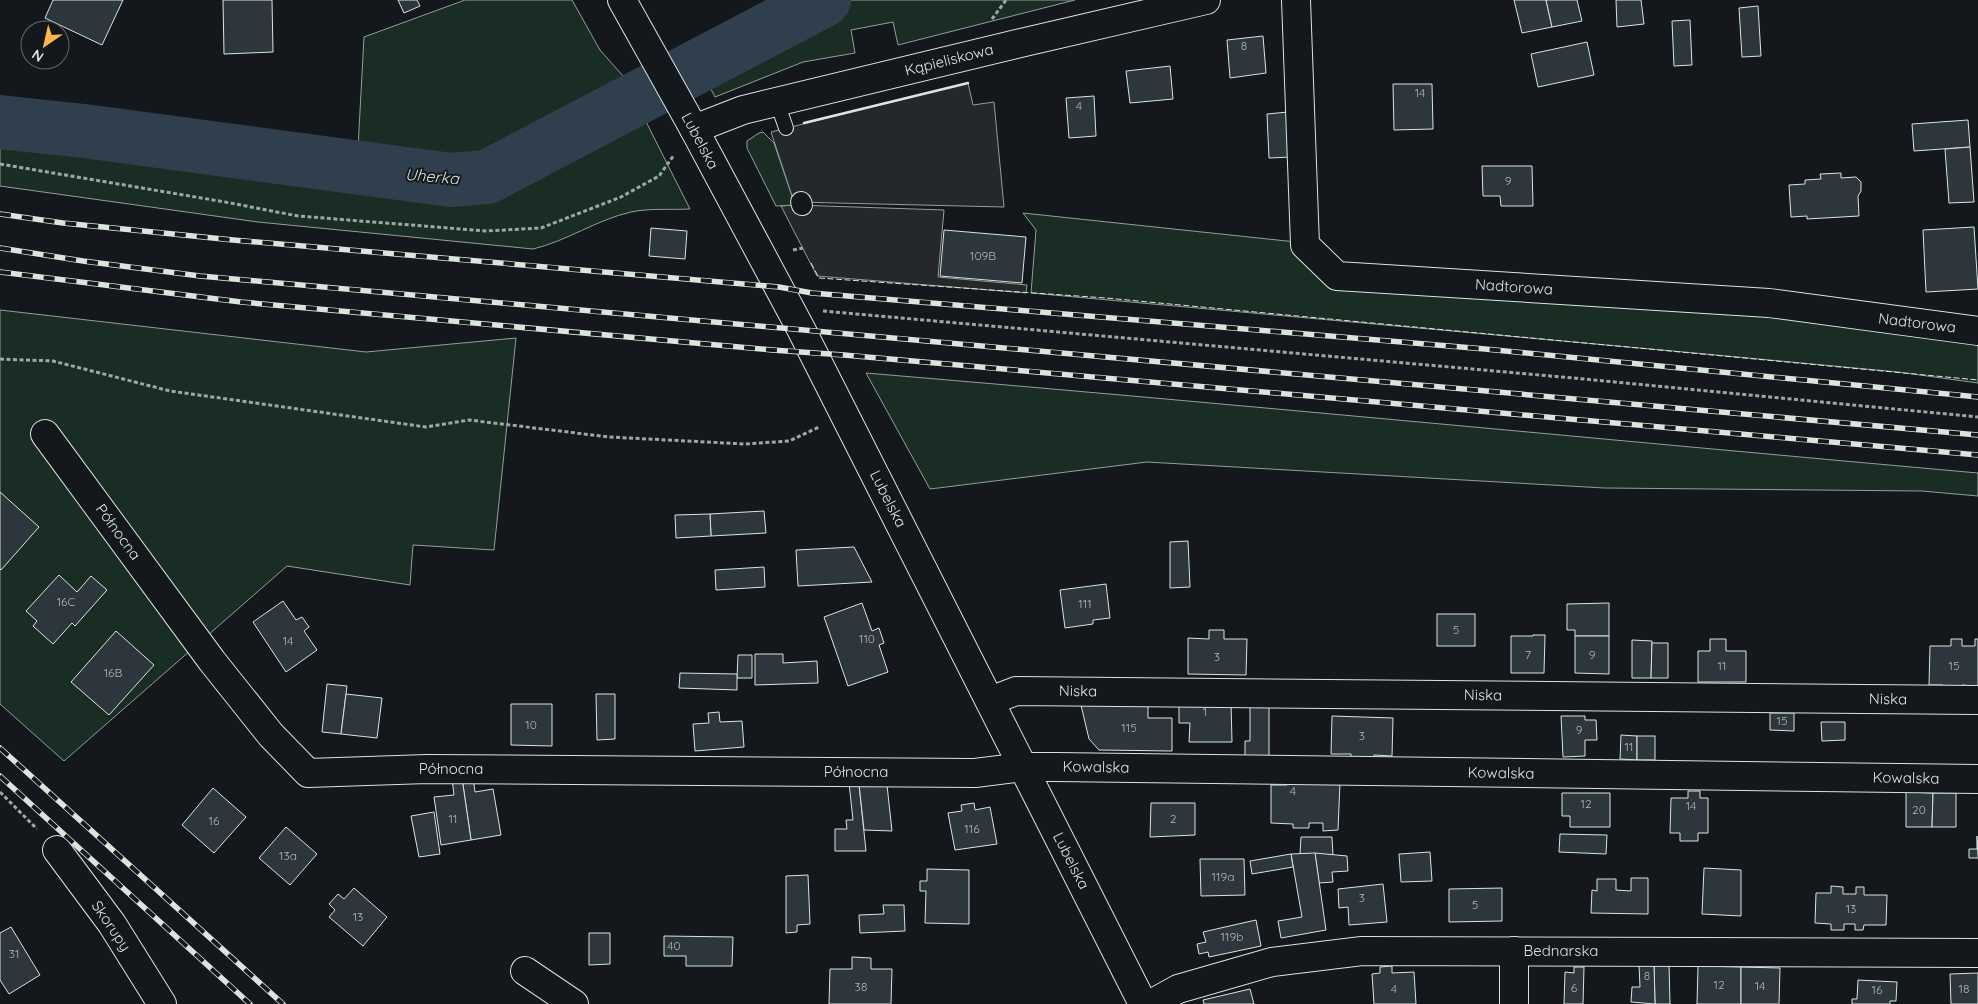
<svg xmlns="http://www.w3.org/2000/svg" width="1978" height="1004" font-family="Quicksand,sans-serif">
<rect width="100%" height="100%" fill="#14181c"/>
<g fill="#1a2d24" stroke="#939e99">
<path d="M465,0H572L600,50L623,76L690,209C671,210 649,208 631,212C596,220 567,241 533,249L258,222L0,186V100L358,148L364,37Z"/>
<polygon points="805,0 1075,0 898,45 893,22 851,30 855,53 803,62 715,97 695,58"/>
<polygon points="763,132 774,143 795,205 776,206 747,148 747,141 759,133"/>
<polygon points="1023,213 1296,242 1337,276 1978,334 1978,383 1898,372 1695,353 1031,293 1036,230"/>
<polygon points="0,310 366,352 516,338 494,550 413,545 410,585 287,566 64,761 0,704"/>
<path d="M866,373C1237,404 1607,440 1978,473V496L1922,491L1604,488L1147,462L930,489Z"/>
</g>
<g fill="#24282b" stroke="#939e99">
<polygon points="968,83 973,105 994,102 1004,207 794,202 771,132"/>
<polygon points="795,205 944,210 938,277 1027,285 1026,293 817,276 781,206"/>
</g>
<g fill="none" stroke-linecap="round" stroke-linejoin="round">
<polyline stroke="#2f3f4d" stroke-width="54" points="0,122 84,131 451,180 487,177 824,0"/>
</g>
<g fill="#2c363c" stroke="#d8e6dc">
<polygon points="53,0 123,0 102,45 45,18"/>
<polygon points="223,0 272,0 273,52 224,54"/>
<polygon points="398,0 417,0 420,6 404,13"/>
<polygon points="1514,0 1546,0 1552,27 1522,33"/>
<polygon points="1546,0 1577,0 1582,21 1552,27"/>
<polygon points="1616,0 1641,0 1644,24 1617,27"/>
<polygon points="1758,6 1761,56 1742,57 1739,8"/>
<polygon points="1690,20 1692,65 1674,66 1672,21"/>
<polygon points="1263,36 1266,73 1230,78 1227,40"/>
<polygon points="1587,42 1594,75 1538,87 1531,54"/>
<polygon points="1170,66 1173,99 1130,103 1126,71"/>
<polygon points="1393,84 1432,84 1433,129 1394,130"/>
<polygon points="1094,96 1096,136 1069,138 1066,98"/>
<polygon points="1288,112 1291,157 1269,158 1267,114"/>
<polygon points="1968,120 1970,147 1914,151 1912,124"/>
<polygon points="1970,147 1974,202 1949,203 1945,149"/>
<polygon points="1482,166 1532,166 1533,206 1501,206 1500,196 1483,196"/>
<polygon points="1841,173 1841,178 1856,177 1861,182 1861,191 1858,196 1859,216 1807,219 1807,216 1791,217 1789,185 1805,184 1805,180 1821,179 1820,174"/>
<polygon points="1974,227 1978,289 1926,292 1923,230"/>
<polygon points="651,228 687,231 685,259 649,256"/>
<polygon points="944,230 1026,237 1022,283 940,276"/>
<polygon points="0,492 39,527 1,570 0,569"/>
<polygon points="764,511 766,533 711,536 710,514"/>
<polygon points="710,514 711,536 676,538 675,515"/>
<polygon points="1188,541 1190,587 1170,588 1170,542"/>
<polygon points="854,547 872,582 798,586 796,550"/>
<polygon points="764,567 765,587 716,590 715,570"/>
<polygon points="59,575 77,592 91,576 107,590 75,626 72,623 53,644 33,626 37,621 26,611"/>
<polygon points="1106,584 1110,618 1093,620 1093,624 1065,628 1060,590"/>
<polygon points="283,601 296,620 302,617 309,627 304,631 317,650 286,672 253,622"/>
<polygon points="862,603 872,631 879,628 884,643 879,645 888,672 848,686 824,617"/>
<polygon points="1609,603 1609,636 1575,636 1575,630 1567,630 1567,604"/>
<rect x="1437" y="614" width="38" height="32"/>
<polygon points="1209,630 1224,630 1224,639 1247,639 1246,675 1188,674 1188,638 1209,639"/>
<polygon points="116,631 154,665 109,715 71,682"/>
<polygon points="1533,635 1545,635 1544,673 1511,673 1511,636 1533,636"/>
<polygon points="1575,636 1609,636 1609,674 1575,673"/>
<polygon points="1710,639 1726,639 1726,651 1746,651 1746,682 1698,682 1698,651 1710,651"/>
<polygon points="1951,639 1962,639 1962,646 1975,646 1975,639 1978,639 1978,691 1973,691 1973,686 1962,685 1962,690 1943,689 1943,685 1929,685 1930,646 1951,646"/>
<polygon points="1632,640 1652,641 1651,678 1632,678"/>
<polygon points="1652,643 1668,643 1668,678 1651,678"/>
<polygon points="755,654 783,654 783,663 817,661 818,683 755,685"/>
<polygon points="738,655 752,655 752,678 737,678"/>
<polygon points="680,673 737,674 737,690 679,688"/>
<polygon points="327,684 347,686 341,734 322,732"/>
<polygon points="346,694 382,698 377,738 341,734"/>
<polygon points="596,694 615,694 615,739 597,740"/>
<polygon points="1080,701 1148,701 1148,718 1172,718 1172,751 1099,750 1089,739"/>
<polygon points="1179,701 1231,702 1232,742 1189,742 1190,723 1179,723"/>
<polygon points="1250,703 1269,703 1269,756 1245,756 1245,741 1250,741"/>
<polygon points="511,704 552,704 552,746 511,745"/>
<polygon points="719,712 720,722 742,721 744,747 695,751 693,724 709,723 708,713"/>
<polygon points="1770,713 1794,713 1794,731 1770,730"/>
<polygon points="1332,716 1393,718 1392,756 1374,755 1374,759 1351,759 1351,754 1331,754"/>
<polygon points="1561,716 1585,716 1585,720 1596,720 1597,740 1585,740 1585,756 1563,757"/>
<polygon points="1821,722 1845,722 1845,740 1822,741"/>
<polygon points="1621,735 1637,736 1637,760 1620,759"/>
<rect x="1637" y="736" width="18" height="24"/>
<polygon points="473,777 475,792 493,789 501,835 471,840 462,778"/>
<polygon points="462,778 471,840 441,845 434,797 454,795 452,779"/>
<polygon points="849,783 859,784 866,851 835,851 835,829 847,829 846,820 853,820"/>
<polygon points="1287,783 1340,783 1338,830 1323,831 1323,823 1309,823 1309,828 1293,828 1293,824 1271,823 1271,785 1287,785"/>
<polygon points="859,784 887,785 892,831 864,830"/>
<polygon points="213,788 246,817 214,853 182,825"/>
<polygon points="1688,791 1700,791 1700,798 1708,798 1708,833 1698,833 1698,841 1680,841 1680,833 1670,833 1671,798 1688,798"/>
<polygon points="1906,792 1933,793 1932,827 1906,827"/>
<polygon points="1562,793 1610,793 1610,827 1570,827 1570,816 1562,816"/>
<polygon points="1933,793 1956,793 1956,827 1932,827"/>
<polygon points="974,803 975,810 990,807 997,844 955,850 948,813 962,811 961,805"/>
<polygon points="1151,803 1195,803 1195,835 1150,837"/>
<polygon points="434,812 440,854 419,857 411,816"/>
<polygon points="286,827 317,854 290,885 259,858"/>
<polygon points="1560,834 1607,835 1606,854 1559,852"/>
<polygon points="1977,836 1978,858 1969,858 1969,849 1977,849"/>
<polygon points="1301,837 1332,837 1333,855 1300,854"/>
<polygon points="1430,852 1432,881 1401,882 1399,854"/>
<polygon points="1315,853 1347,856 1348,871 1332,872 1333,882 1319,883"/>
<polygon points="1315,853 1326,930 1281,938 1278,921 1302,917 1291,854"/>
<polygon points="1291,854 1293,867 1252,874 1250,861"/>
<polygon points="1200,859 1244,859 1245,895 1201,896"/>
<polygon points="1704,868 1741,870 1741,916 1702,914"/>
<polygon points="927,869 969,870 969,924 925,923 926,891 920,891 920,881 927,881"/>
<polygon points="808,875 810,924 797,925 797,932 786,933 786,876"/>
<polygon points="1631,878 1648,878 1648,914 1591,913 1592,890 1597,891 1597,879 1616,879 1616,890 1631,891"/>
<polygon points="1383,884 1387,922 1349,925 1348,907 1339,908 1338,889"/>
<polygon points="1831,886 1843,887 1843,894 1856,894 1856,887 1864,887 1864,895 1887,895 1886,925 1864,925 1863,930 1855,930 1855,924 1844,924 1844,930 1831,930 1831,924 1815,923 1816,893 1831,893"/>
<polygon points="354,888 387,917 363,946 329,917 335,910 329,904 338,894 344,899"/>
<polygon points="1502,888 1502,921 1449,922 1449,889"/>
<polygon points="883,905 904,905 905,931 860,933 859,915 884,914"/>
<polygon points="1256,920 1261,946 1209,957 1208,952 1199,954 1197,944 1206,942 1203,932"/>
<polygon points="11,927 40,975 9,994 0,980 0,933"/>
<polygon points="589,933 610,933 610,964 589,965"/>
<polygon points="664,936 733,937 732,966 686,966 686,956 664,956"/>
<polygon points="852,957 871,958 871,969 892,969 891,1004 829,1004 830,969 852,969"/>
<polygon points="1654,964 1669,964 1670,1004 1655,1004"/>
<polygon points="1654,964 1655,1004 1631,1002 1632,987 1640,987 1639,965"/>
<polygon points="1392,966 1392,973 1414,972 1416,1004 1374,1004 1372,974 1380,973 1380,967"/>
<polygon points="1698,966 1741,967 1741,1004 1697,1004"/>
<polygon points="1574,967 1584,967 1583,1004 1564,1004 1565,972 1574,973"/>
<polygon points="1741,967 1780,968 1779,1004 1741,1004"/>
<polygon points="1978,973 1978,1004 1951,1004 1950,974"/>
<polygon points="1858,980 1897,982 1896,1001 1890,1001 1890,1004 1852,1004 1852,999 1857,999"/>
<polygon points="1250,989 1254,1004 1204,1004 1203,1000"/>
</g>
<g fill="none" stroke-linecap="round" stroke-linejoin="round">
<g stroke="#d8e6dc" stroke-width="16">
<polyline id="service" points="777,102 786,128"/>
</g>
<g stroke="#d8e6dc" stroke-width="22">
<polyline id="pedestrian" points="801,202 802,205"/>
</g>
<g stroke="#d8e6dc" stroke-width="30">
<g id="minor">
<polyline points="1296,0 1305,245 1337,276 1769,303 1978,331"/>
<polyline points="694,129 743,110 1025,42 1206,0"/>
<polyline points="45,434 212,661 271,735 308,773 427,769 975,773 1023,767 1055,767 1978,779"/>
<polyline points="990,701 1016,691 1978,700"/>
<polyline points="57,850 112,924 162,1004"/>
<polyline points="1514,951 1514,1004"/>
<polyline points="525,971 574,1004"/>
<polyline points="1151,1004 1178,989 1272,962 1362,951 1978,953"/>
</g>
</g>
<g stroke="#d8e6dc" stroke-width="30">
<polyline id="secondary" points="622,0 694,129 801,329 1143,1004"/>
</g>
<g stroke="#9da8a2" stroke-width="3" stroke-dasharray="4 2.5" stroke-linecap="butt">
<polyline points="992,19 1006,0"/>
<polyline points="0,164 225,202 298,216 486,231 541,228 621,197 659,176 674,155"/>
<polyline points="793,250 803,248"/>
<polyline points="823,311 1573,378 1978,417"/>
<polyline points="0,359 53,361 170,391 426,427 469,420 609,437 745,444 789,441 819,427"/>
<polyline points="0,792 37,829"/>
</g>
<use href="#service" stroke="#14181c" stroke-width="14"/>
<use href="#pedestrian" stroke="#14181c" stroke-width="20"/>
<use href="#minor" stroke="#14181c" stroke-width="28"/>
<use href="#secondary" stroke="#14181c" stroke-width="28"/>
<g stroke="#d8e6dc" stroke-width="5.5">
<g id="rail">
<polyline points="0,214 63,223 233,240 779,287 812,293 1485,349 1978,397"/>
<polyline points="0,248 83,261 200,276 1978,435"/>
<polyline points="0,272 241,302 772,350 844,355 1978,455"/>
<polyline points="0,748 283,1004"/>
<polyline points="0,776 250,1004"/>
</g>
</g>
<use href="#rail" stroke="#14181c" stroke-width="4" stroke-dasharray="11" stroke-linecap="butt"/>
<polyline stroke="#d8e6dc" stroke-width="1" stroke-dasharray="6 2.5" stroke-linecap="butt" points="811,263 819,278 1106,298 1978,380"/>
<polyline stroke="#d8e6dc" stroke-width="2.5" points="804,123 968,83"/>
</g>
<g text-anchor="middle" stroke-width="4" stroke-linejoin="round" paint-order="stroke">
<g font-size="12" fill="#adbab4">
<text x="1244" y="50">8</text>
<text x="1420" y="97">14</text>
<text x="1079" y="110">4</text>
<text x="1508" y="185">9</text>
<text x="983" y="260">109B</text>
<text x="66" y="606">16C</text>
<text x="1085" y="608">111</text>
<text x="1456" y="634">5</text>
<text x="867" y="643">110</text>
<text x="288" y="645">14</text>
<text x="1528" y="659">7</text>
<text x="1592" y="659">9</text>
<text x="1217" y="661">3</text>
<text x="1722" y="670">11</text>
<text x="1954" y="670">15</text>
<text x="113" y="677">16B</text>
<text x="1205" y="716">1</text>
<text x="1782" y="725">15</text>
<text x="531" y="729">10</text>
<text x="1129" y="732">115</text>
<text x="1579" y="734">9</text>
<text x="1362" y="740">3</text>
<text x="1629" y="751">11</text>
<text x="1293" y="795">4</text>
<text x="1586" y="808">12</text>
<text x="1691" y="810">14</text>
<text x="1919" y="814">20</text>
<text x="453" y="823">11</text>
<text x="1173" y="823">2</text>
<text x="214" y="825">16</text>
<text x="972" y="833">116</text>
<text x="288" y="860">13a</text>
<text x="1223" y="881">119a</text>
<text x="1362" y="902">3</text>
<text x="1475" y="909">5</text>
<text x="1851" y="913">13</text>
<text x="358" y="921">13</text>
<text x="1232" y="941">119b</text>
<text x="674" y="950">40</text>
<text x="14" y="958">31</text>
<text x="1647" y="980">8</text>
<text x="1719" y="989">12</text>
<text x="1760" y="990">14</text>
<text x="861" y="991">38</text>
<text x="1574" y="992">6</text>
<text x="1394" y="993">4</text>
<text x="1964" y="993">18</text>
<text x="1877" y="994">16</text>
</g>
<g font-size="15" fill="#d8e6dc" stroke="#14181c">
<text transform="translate(949 60) rotate(-14)" y="5">Kąpieliskowa</text>
<text transform="translate(700 141) rotate(62)" y="5">Lubelska</text>
<text transform="translate(1514 287) rotate(4)" y="5">Nadtorowa</text>
<text transform="translate(1917 323) rotate(7)" y="5">Nadtorowa</text>
<text transform="translate(888 499) rotate(63)" y="5">Lubelska</text>
<text transform="translate(118 532) rotate(54)" y="5">Północna</text>
<text transform="translate(1078 691) rotate(1)" y="5">Niska</text>
<text transform="translate(1483 695) rotate(1)" y="5">Niska</text>
<text transform="translate(1888 699) rotate(1)" y="5">Niska</text>
<text transform="translate(1096 767) rotate(1)" y="5">Kowalska</text>
<text x="451" y="774">Północna</text>
<text x="856" y="777">Północna</text>
<text transform="translate(1501 773) rotate(1)" y="5">Kowalska</text>
<text transform="translate(1906 778) rotate(1)" y="5">Kowalska</text>
<text transform="translate(1071 861) rotate(63)" y="5">Lubelska</text>
<text transform="translate(111 926) rotate(56)" y="5">Skorupy</text>
<text x="1561" y="956">Bednarska</text>
</g>
<g font-size="16" font-style="italic" fill="#d8e6dc" stroke="#14181c">
<text transform="translate(432 176) rotate(5)" y="6">Uherka</text>
</g>
</g>
<g transform="translate(45 45) rotate(214)"><circle r="24" fill="#14181c" stroke="#626a69"/>
<path d="M0-4L9 19L0 12L-9 19Z" fill="#ffb74d"/>
<text y="-8" font-size="14" font-weight="bold" text-anchor="middle" fill="#d8e6dc">N</text>
</g>
</svg>
